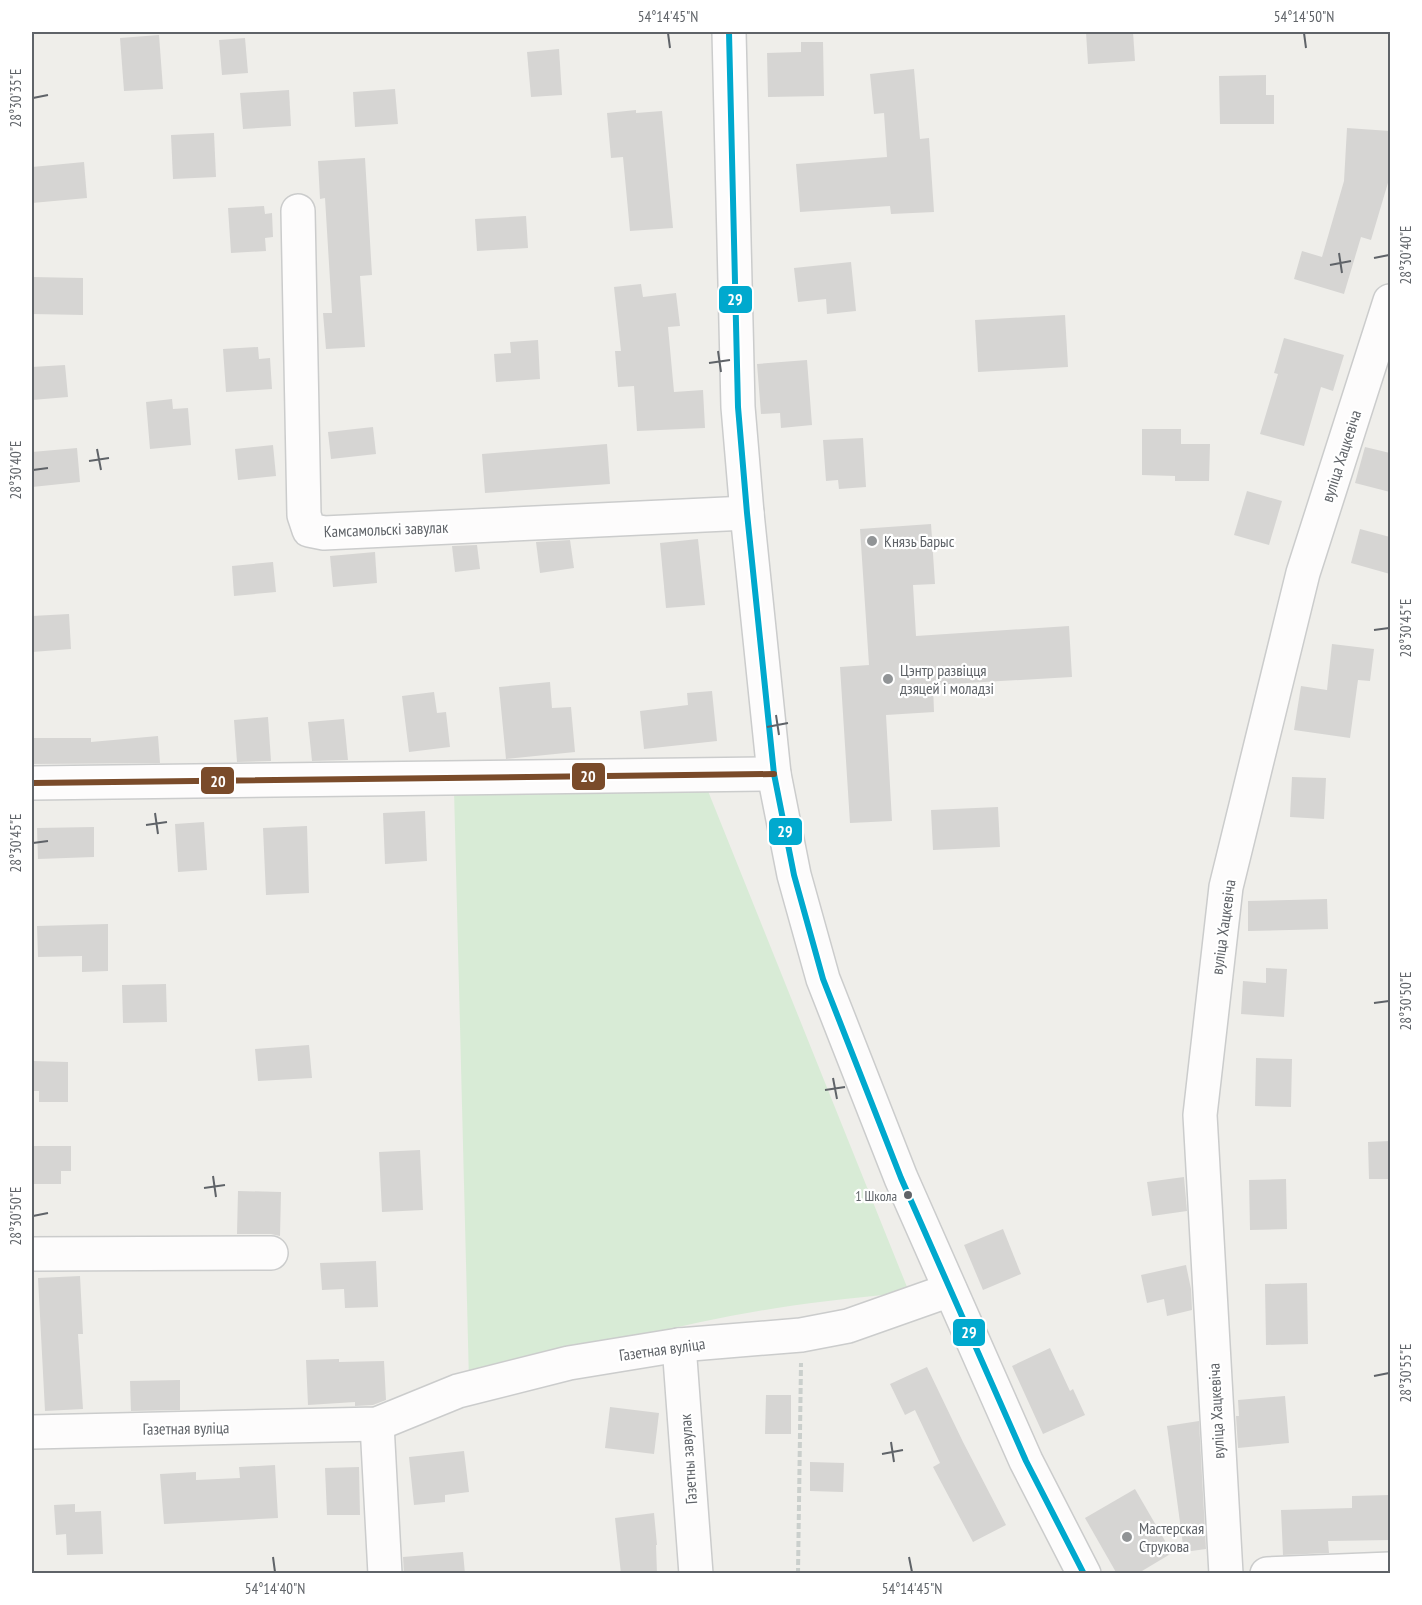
<svg xmlns="http://www.w3.org/2000/svg" width="1422" height="1605" font-family="'PT Sans Narrow',sans-serif">
<rect width="100%" height="100%" fill="#efeeea"/>
<path fill="#d8ebd6" d="M706,786L909,1292C865,1297 820,1301 777,1308C673,1324 570,1355 469,1381L454,790Z"/>
<g fill="#d6d5d3">
<polygon points="1086,32 1133,32 1135,61 1088,64"/>
<polygon points="159,35 163,89 124,91 120,38"/>
<polygon points="245,38 248,73 222,75 219,40"/>
<polygon points="801,42 823,42 824,96 768,97 767,53 801,52"/>
<polygon points="559,49 562,95 531,97 527,52"/>
<polygon points="914,69 920,139 929,138 934,212 891,214 890,206 800,212 796,164 887,157 884,113 874,114 870,74"/>
<polygon points="1266,75 1266,95 1274,95 1274,124 1220,124 1219,76"/>
<polygon points="395,89 398,124 355,127 353,92"/>
<polygon points="289,90 291,126 243,129 240,93"/>
<polygon points="636,110 636,113 662,111 673,228 630,231 623,157 611,158 607,113"/>
<polygon points="1347,128 1390,131 1390,176 1371,240 1361,237 1344,294 1294,279 1302,251 1322,257 1344,181"/>
<polygon points="214,133 216,177 173,179 171,135"/>
<polygon points="365,158 372,275 360,276 365,347 326,349 323,313 332,313 325,198 320,199 318,161"/>
<polygon points="84,162 87,198 32,203 32,167"/>
<polygon points="264,206 265,214 272,213 273,237 265,238 266,251 231,253 228,208"/>
<polygon points="526,216 528,248 477,251 475,219"/>
<polygon points="851,262 856,311 827,314 826,299 798,302 794,268"/>
<polygon points="32,277 83,278 83,315 32,314"/>
<polygon points="641,284 643,297 676,293 680,326 668,327 674,392 703,390 705,428 637,431 634,386 618,387 615,351 621,351 614,287"/>
<polygon points="1065,315 1068,367 978,372 975,320"/>
<polygon points="1284,338 1344,355 1333,391 1321,387 1304,446 1260,434 1278,374 1274,373"/>
<polygon points="538,340 540,379 496,382 494,354 511,353 510,342"/>
<polygon points="258,347 259,359 270,358 272,389 226,392 223,349"/>
<polygon points="807,360 812,425 781,428 780,413 761,414 757,364"/>
<polygon points="65,365 68,397 32,400 32,367"/>
<polygon points="172,399 173,409 188,408 191,445 150,449 146,402"/>
<polygon points="373,427 376,454 331,459 328,432"/>
<polygon points="1142,429 1181,429 1181,444 1210,444 1209,481 1175,481 1175,476 1142,475"/>
<polygon points="863,438 866,487 839,489 838,480 826,481 823,440"/>
<polygon points="607,444 610,484 485,493 482,454"/>
<polygon points="273,445 276,476 238,480 235,449"/>
<polygon points="1365,447 1390,453 1390,492 1355,483"/>
<polygon points="77,448 80,482 32,487 32,452"/>
<polygon points="1247,491 1282,501 1269,545 1234,535"/>
<polygon points="931,524 935,584 913,585 916,636 1069,626 1072,677 933,685 934,712 886,715 892,821 850,823 840,667 869,665 860,529"/>
<polygon points="1360,529 1390,537 1390,574 1351,563"/>
<polygon points="698,539 705,605 666,608 660,543"/>
<polygon points="570,540 574,568 540,573 536,542"/>
<polygon points="477,545 480,569 455,572 452,546"/>
<polygon points="375,552 377,583 333,587 330,556"/>
<polygon points="273,562 276,592 234,596 232,566"/>
<polygon points="69,614 71,649 32,652 32,616"/>
<polygon points="1332,644 1374,649 1370,681 1358,680 1350,738 1294,730 1301,686 1327,690"/>
<polygon points="550,682 552,708 571,707 575,752 506,759 499,687"/>
<polygon points="712,691 717,741 644,749 640,711 688,705 687,693"/>
<polygon points="434,692 437,713 446,712 450,747 409,752 402,696"/>
<polygon points="268,717 271,761 237,762 234,720"/>
<polygon points="344,719 348,760 312,761 308,722"/>
<polygon points="158,736 160,763 33,764 33,738 91,738 91,742"/>
<polygon points="1292,777 1326,778 1324,819 1290,817"/>
<polygon points="998,807 1000,847 933,850 931,810"/>
<polygon points="425,811 427,861 385,864 383,813"/>
<polygon points="204,822 207,870 178,872 175,824"/>
<polygon points="307,826 309,893 266,895 263,828"/>
<polygon points="94,827 94,857 38,859 37,828"/>
<polygon points="1327,899 1328,929 1248,931 1248,901"/>
<polygon points="108,924 108,971 82,972 82,956 38,957 37,926"/>
<polygon points="1266,968 1287,969 1284,1017 1241,1014 1243,981 1266,983"/>
<polygon points="166,984 167,1022 123,1023 122,985"/>
<polygon points="309,1045 312,1078 258,1081 255,1049"/>
<polygon points="1256,1058 1292,1059 1291,1107 1255,1106"/>
<polygon points="32,1061 68,1062 68,1102 39,1102 39,1091 32,1091"/>
<polygon points="1390,1141 1390,1179 1369,1179 1368,1142"/>
<polygon points="32,1146 71,1146 71,1171 61,1171 61,1184 32,1184"/>
<polygon points="420,1150 423,1210 382,1212 379,1152"/>
<polygon points="1184,1177 1187,1211 1152,1216 1147,1182"/>
<polygon points="1286,1179 1287,1229 1250,1230 1249,1180"/>
<polygon points="238,1191 281,1192 280,1236 271,1234 237,1234"/>
<polygon points="1003,1229 1021,1274 983,1290 964,1245"/>
<polygon points="376,1261 378,1307 345,1308 344,1289 322,1290 320,1263"/>
<polygon points="1186,1265 1191,1289 1192,1310 1167,1316 1164,1299 1147,1303 1141,1275"/>
<polygon points="80,1276 83,1334 78,1334 83,1409 45,1411 38,1278"/>
<polygon points="1307,1283 1308,1344 1266,1345 1265,1284"/>
<polygon points="1050,1348 1070,1391 1073,1389 1085,1415 1043,1434 1012,1366"/>
<polygon points="339,1359 339,1362 384,1361 386,1400 373,1405 355,1406 355,1402 308,1405 306,1360"/>
<polygon points="927,1367 963,1442 1006,1525 973,1542 933,1467 940,1463 915,1410 905,1415 890,1384"/>
<polygon points="180,1380 180,1410 131,1411 130,1381"/>
<polygon points="766,1395 791,1395 791,1434 765,1434"/>
<polygon points="1285,1396 1289,1443 1238,1448 1236,1416 1239,1416 1238,1400"/>
<polygon points="610,1407 659,1413 654,1454 605,1448"/>
<polygon points="1199,1421 1206,1549 1184,1552 1167,1426"/>
<polygon points="464,1451 469,1492 445,1495 445,1502 414,1505 409,1457"/>
<polygon points="810,1462 844,1463 843,1492 810,1491"/>
<polygon points="275,1465 278,1518 164,1524 160,1474 196,1472 196,1480 240,1478 239,1467"/>
<polygon points="359,1467 360,1515 327,1515 325,1468"/>
<polygon points="1135,1489 1172,1553 1137,1574 1117,1574 1085,1518"/>
<polygon points="1390,1495 1390,1540 1328,1541 1329,1553 1283,1555 1281,1510 1352,1508 1352,1496"/>
<polygon points="75,1504 75,1512 101,1511 103,1554 67,1555 66,1534 56,1535 54,1505"/>
<polygon points="654,1513 657,1545 656,1545 657,1574 621,1574 615,1518"/>
<polygon points="463,1552 465,1574 404,1574 403,1557"/>
</g>
<g fill="none" stroke-linecap="round" stroke-linejoin="round">
<g stroke="#cbcccc" stroke-width="36">
<g id="minor">
<polyline points="729,32 738,407 747,513 774,774 794,875 823,979 901,1178 1026,1461 1084,1574"/>
<polyline points="298,211 304,515 309,530 324,533 747,513"/>
<polyline points="32,783 774,774"/>
<polyline points="32,1254 271,1253"/>
<polyline points="679,1345 696,1574"/>
<polyline points="377,1424 385,1574"/>
<polyline points="32,1432 377,1424 458,1391 569,1363 679,1345 801,1335 848,1326 950,1290"/>
<polyline points="1226,1574 1200,1115 1226,887 1303,573 1390,301"/>
<polyline points="1267,1574 1390,1569"/>
</g>
</g>
<polyline stroke="#cacfcc" stroke-width="4" stroke-dasharray="6 3" stroke-linecap="butt" points="798,1574 801,1363"/>
<use href="#minor" stroke="#fdfcfc" stroke-width="33"/>
<g stroke="#fff" stroke-width="10">
<polyline id="bus-1" points="729,32 738,407 747,513 774,774 794,875 823,979 901,1178 1026,1461 1084,1574"/>
</g>
<g stroke="#fff" stroke-width="10">
<polyline id="bus-2" points="32,783 774,774"/>
</g>
<use href="#bus-1" stroke="#00a9ce" stroke-width="6"/>
<use href="#bus-2" stroke="#7a4b2a" stroke-width="6"/>
</g>
<path fill="none" stroke="#5f6368" stroke-width="2" d="M668,33L670,48M1304,33L1306,48M33,98L48,95M1339,253L1342,273M1374,258L1389,255M1330,265L1351,261M718,351L721,372M709,363L730,360M97,449L101,470M89,461L109,458M33,470L48,468M1374,630L1389,628M776,715L779,735M767,727L788,723M155,813L158,834M146,825L167,822M33,843L48,841M1374,1003L1389,1001M833,1078L837,1099M825,1090L845,1087M213,1176L216,1197M204,1188L225,1185M33,1216L48,1213M1374,1376L1389,1373M891,1442L894,1462M882,1454L903,1450M273,1557L275,1572M909,1557L912,1572"/>
<g fill="#919496" stroke="#fff" stroke-width="2">
<circle cx="872" cy="541" r="6"/>
<circle cx="888" cy="679" r="6"/>
<circle cx="1127" cy="1537" r="6"/>
</g>
<circle fill="#5f6368" stroke="#fff" stroke-width="2" cx="908" cy="1195" r="5"/>
<g text-anchor="middle" stroke-width="4.5" stroke-linejoin="round" paint-order="stroke">
<g font-size="14" fill="#5f6368" stroke="#fff" text-anchor="end">
<text x="897" y="1201">1 Школа</text>
</g>
<g font-size="16" fill="#5f6368" stroke="#fff">
<text transform="translate(1341 456) rotate(-72)" y="6">вуліца Хацкевіча</text>
<text transform="translate(386 529) rotate(-2)" y="6">Камсамольскі завулак</text>
<text transform="translate(1223 927) rotate(-82)" y="6">вуліца Хацкевіча</text>
<text transform="translate(662 1349) rotate(-8)" y="6">Газетная вуліца</text>
<text transform="translate(1216 1411) rotate(-93)" y="6">вуліца Хацкевіча</text>
<text transform="translate(186 1428) rotate(-1)" y="6">Газетная вуліца</text>
<text transform="translate(688 1459) rotate(-94)" y="6">Газетны завулак</text>
</g>
<g font-size="16" fill="#5f6368" stroke="#fff" text-anchor="start">
<text x="884" y="547">Князь Барыс</text>
<text x="900" y="676">Цэнтр развіцця<tspan x="900" dy="18">дзяцей і моладзі</tspan></text>
<text x="1139" y="1534">Мастерская<tspan x="1139" dy="18">Струкова</tspan></text>
</g>
</g>
<g stroke="#fff" stroke-width="2">
<rect x="718" y="285" width="35" height="29" rx="6" fill="#00a9ce"/>
<rect x="571" y="762" width="35" height="29" rx="6" fill="#7a4b2a"/>
<rect x="200" y="766" width="35" height="29" rx="6" fill="#7a4b2a"/>
<rect x="768" y="817" width="35" height="29" rx="6" fill="#00a9ce"/>
<rect x="952" y="1318" width="34" height="29" rx="6" fill="#00a9ce"/>
</g>
<g font-size="16" text-anchor="middle" font-weight="bold" fill="#fff">
<text x="735" y="305">29</text>
<text x="588" y="782">20</text>
<text x="218" y="787">20</text>
<text x="785" y="837">29</text>
<text x="969" y="1338">29</text>
</g>
<rect width="1422" height="1605" fill="none" stroke="#ffffff" stroke-width="66"/>
<rect x="33" y="33" width="1356" height="1539" fill="none" stroke="#5f6368" stroke-width="2"/>
<g font-size="15" text-anchor="middle" fill="#5f6368">
<text x="668" y="22">54°14'45"N</text>
<text x="1304" y="22">54°14'50"N</text>
<text transform="translate(16 98) rotate(-90)" y="5">28°30'35"E</text>
<text transform="translate(1406 255) rotate(-90)" y="5">28°30'40"E</text>
<text transform="translate(16 470) rotate(-90)" y="5">28°30'40"E</text>
<text transform="translate(1406 628) rotate(-90)" y="5">28°30'45"E</text>
<text transform="translate(16 843) rotate(-90)" y="5">28°30'45"E</text>
<text transform="translate(1406 1001) rotate(-90)" y="5">28°30'50"E</text>
<text transform="translate(16 1216) rotate(-90)" y="5">28°30'50"E</text>
<text transform="translate(1406 1373) rotate(-90)" y="5">28°30'55"E</text>
<text x="275" y="1594">54°14'40"N</text>
<text x="912" y="1594">54°14'45"N</text>
</g>
</svg>
